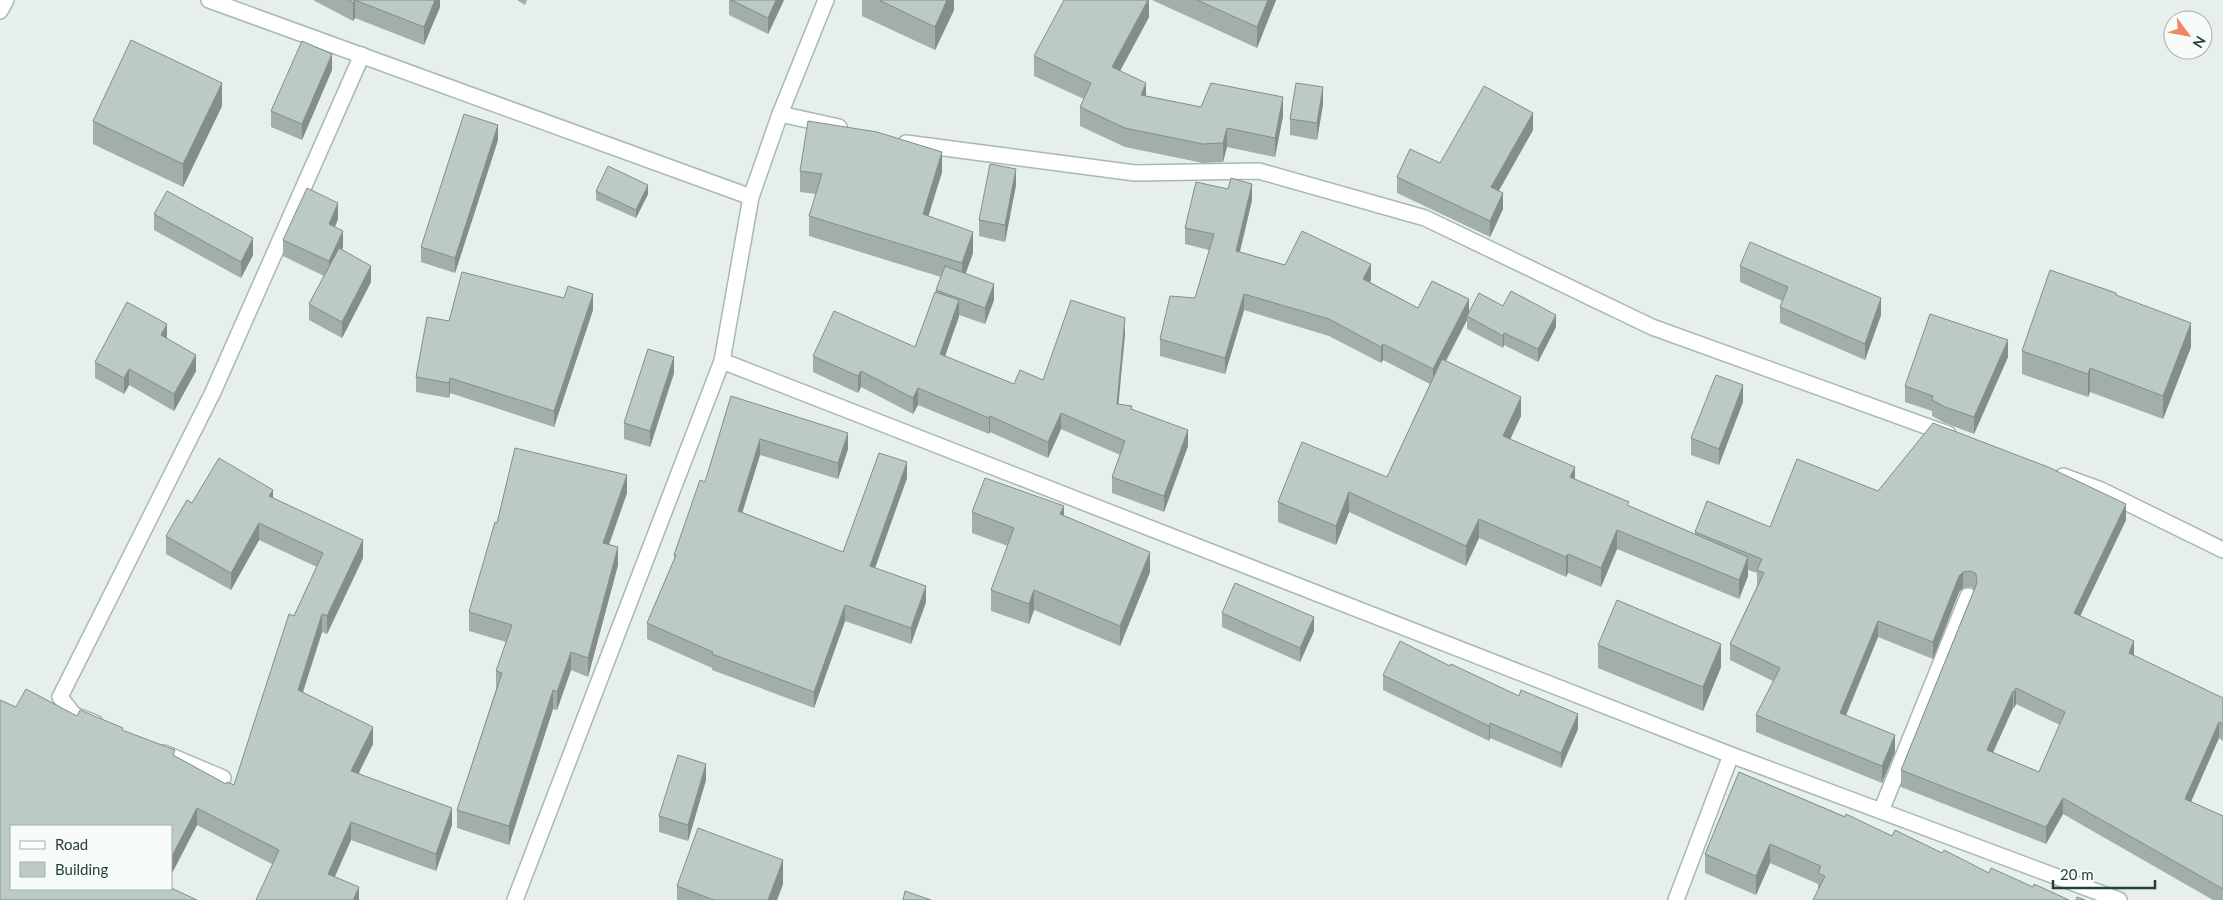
<svg xmlns="http://www.w3.org/2000/svg" width="2223" height="900" font-family="Lato,sans-serif">
<rect width="100%" height="100%" fill="#e6efeb"/>
<g fill="none" stroke-linecap="round" stroke-linejoin="round">
<g stroke="#a8b8b2" stroke-width="18">
<g id="minor">
<polyline points="209,0 751,197"/>
<polyline points="0,11 6,0"/>
<polyline points="780,114 839,127"/>
<polyline points="906,143 1135,173 1259,171 1425,218 1652,327 1948,434"/>
<polyline points="722,361 1731,755 2119,900"/>
<polyline points="2063,476 2101,490 2223,550"/>
<polyline points="95,723 74,715 60,697 213,392 362,55"/>
<polyline points="164,753 223,778"/>
<polyline points="1881,811 1968,596"/>
<polyline points="1676,900 1731,755"/>
</g>
</g>
<g stroke="#a8b8b2" stroke-width="18">
<polyline id="tertiary" points="515,900 722,361 751,197 780,114 826,0"/>
</g>
<use href="#minor" stroke="#fff" stroke-width="15"/>
<use href="#tertiary" stroke="#fff" stroke-width="15"/>
</g>
<g fill="#a1aea9" fill-rule="evenodd">
<polygon points="313,0 440,0 440,7 424,45 355,18 353,21"/>
<polygon points="517,0 527,0 525,5"/>
<polygon points="729,0 784,0 768,34 729,15"/>
<polygon points="862,0 954,0 954,10 935,50 862,16"/>
<polygon points="1149,0 1149,17 1120,71 1146,96 1201,107 1283,116 1275,157 1227,147 1223,162 1203,163 1125,147 1080,126 1080,107 1084,99 1034,76 1034,56"/>
<polygon points="1152,0 1276,0 1257,48"/>
<polygon points="332,70 302,140 271,127 271,111"/>
<polygon points="1323,104 1317,140 1290,135 1290,119"/>
<polygon points="222,106 183,187 93,144 93,121"/>
<polygon points="1533,130 1499,191 1503,209 1490,237 1397,193 1397,177 1440,163"/>
<polygon points="498,140 455,273 421,262 421,247"/>
<polygon points="800,171 942,172 928,216 973,253 965,274 994,300 985,324 959,315 945,356 1014,384 1043,380 1125,334 1118,404 1132,409 1188,446 1164,512 1112,493 1112,477 1120,455 1061,429 1048,458 990,432 989,434 918,405 913,414 861,387 858,393 813,372 813,356 915,347 941,277 809,236 809,216 816,194 800,192"/>
<polygon points="1016,185 1005,242 979,236 979,220"/>
<polygon points="596,191 648,194 636,218 596,200"/>
<path d="M1252,200L1240,252L1285,265L1371,280L1370,282L1418,308L1469,312L1503,306L1556,327L1538,362L1504,345L1503,348L1467,329V320L1446,361L1521,416L1510,439L1575,479L1629,506L1695,534V532L1770,527L1878,491L2126,520L2080,616L2134,656L2223,698V741L2219,738L2191,802L2223,816V900H2213L2063,814L2046,844L1901,787V770L1974,590L1971,587L1963,588L1959,592L1933,659L1878,637L1846,716L1895,752L1882,783L1756,732V715L1773,681L1730,660V644L1757,586V573L1748,570V576L1739,599L1617,549L1601,587L1568,573L1566,577L1479,538L1466,566L1349,512L1336,545L1278,522V502L1387,477L1430,384L1383,360L1381,363L1329,336L1244,310L1225,374L1160,356V339L1195,298L1209,250L1185,244V228ZM2016,704L2060,725L2039,772L1993,752L2013,708H2014Z"/>
<polygon points="154,214 253,255 241,278 154,230"/>
<polygon points="338,219 335,227 343,247 342,250 371,282 342,338 309,320 309,304 324,276 283,256 283,240"/>
<polygon points="1740,266 1881,315 1865,360 1780,323 1780,307 1782,301 1740,282"/>
<polygon points="2116,295 2191,347 2163,419 2090,392 2088,397 2022,374 2022,351"/>
<polygon points="593,310 554,427 450,393 449,398 416,392 416,377 449,321"/>
<polygon points="167,339 196,371 174,411 129,385 124,394 95,378 95,362"/>
<polygon points="2008,357 1974,434 1945,423 1932,416 1932,411 1905,402 1905,386"/>
<polygon points="674,373 650,447 624,439 624,423"/>
<polygon points="731,396 848,449 838,479 760,455 742,512 843,552 907,478 875,568 926,602 911,644 845,621 814,708 712,670 712,668 647,639 647,623 674,560 674,555 705,482"/>
<polygon points="1743,402 1719,465 1691,455 1691,438"/>
<polygon points="627,493 609,545 618,565 588,677 571,670 557,710 553,709 509,845 457,828 457,810 496,689 496,671 506,642 469,631 469,612 497,523"/>
<polygon points="273,498 363,558 327,634 322,632 303,692 373,744 359,773 452,825 436,871 351,840 335,877 359,900 272,864 197,825 171,875 171,826 0,900 16,707 77,716 123,731 175,756 226,784 234,785 294,616 317,567 259,540 231,590 166,554 166,536 192,503"/>
<polygon points="972,512 1064,516 1150,572 1120,646 1034,610 1029,624 991,611 991,590 1008,546 972,533"/>
<polygon points="1222,613 1314,631 1300,662 1222,627"/>
<polygon points="1598,645 1721,667 1703,711 1598,668"/>
<polygon points="1383,675 1578,729 1561,768 1490,738 1489,741 1383,690"/>
<polygon points="1739,772 1892,836 1942,853 1989,873 2033,887 1818,890 1818,884 1770,863 1756,895 1705,873 1705,854"/>
<polygon points="706,780 688,841 659,832 659,816"/>
<polygon points="783,884 777,900 677,900 677,886"/>
</g>
<g fill="#838d89">
<polygon points="355,0 355,18 353,21 353,3"/>
<polygon points="435,0 440,0 440,7 424,45 424,27"/>
<polygon points="776,0 784,0 768,34 768,18"/>
<polygon points="947,0 954,0 954,10 935,50 935,27"/>
<polygon points="1148,0 1149,0 1149,17 1112,86 1112,67"/>
<polygon points="1268,0 1276,0 1257,48 1257,27"/>
<polygon points="332,54 332,70 302,140 302,124"/>
<polygon points="222,83 222,106 183,187 183,164"/>
<polygon points="1146,83 1146,102 1141,95"/>
<polygon points="1323,87 1323,104 1317,140 1317,123"/>
<polygon points="1283,97 1283,116 1275,157 1275,138"/>
<polygon points="1533,113 1533,130 1491,204 1491,187"/>
<polygon points="498,125 498,140 455,273 455,258"/>
<polygon points="1227,128 1227,147 1223,162 1223,143"/>
<polygon points="942,152 942,172 923,234 923,214"/>
<polygon points="1016,169 1016,185 1005,242 1005,225"/>
<polygon points="1252,184 1252,200 1236,267 1236,251"/>
<polygon points="648,185 648,194 636,218 636,210"/>
<polygon points="1503,193 1503,209 1490,237 1490,221"/>
<polygon points="338,203 338,219 329,240 329,224"/>
<polygon points="343,231 343,247 329,278 329,261"/>
<polygon points="973,232 973,253 962,284 962,263"/>
<polygon points="253,238 253,255 241,278 241,262"/>
<polygon points="1371,264 1371,280 1363,295 1363,279"/>
<polygon points="371,266 371,282 342,338 342,322"/>
<polygon points="994,284 994,300 985,324 985,308"/>
<polygon points="593,294 593,310 554,427 554,411"/>
<polygon points="1244,294 1244,310 1225,374 1225,358"/>
<polygon points="1881,298 1881,315 1865,360 1865,344"/>
<polygon points="1469,299 1469,316 1467,316 1467,320 1433,385 1433,369"/>
<polygon points="959,300 959,317 940,370 940,354"/>
<polygon points="1556,315 1556,327 1538,362 1538,349"/>
<polygon points="1125,318 1125,334 1117,420 1117,404"/>
<polygon points="2191,323 2191,347 2163,419 2163,396"/>
<polygon points="167,324 167,341 161,335"/>
<polygon points="1504,333 1504,345 1503,348 1503,336"/>
<polygon points="2008,340 2008,357 1974,434 1974,417"/>
<polygon points="1383,344 1383,360 1381,363 1381,347"/>
<polygon points="196,355 196,371 174,411 174,394"/>
<polygon points="674,357 674,373 650,447 650,431"/>
<polygon points="2090,368 2090,392 2088,397 2088,374"/>
<polygon points="129,369 129,385 124,394 124,378"/>
<polygon points="861,371 861,387 858,393 858,376"/>
<polygon points="450,378 450,393 449,398 449,383"/>
<polygon points="1743,385 1743,402 1719,465 1719,449"/>
<polygon points="918,388 918,405 913,414 913,398"/>
<polygon points="1521,397 1521,416 1503,455 1503,436"/>
<polygon points="1061,413 1061,429 1048,458 1048,442"/>
<polygon points="990,416 990,432 989,434 989,418"/>
<polygon points="1188,430 1188,446 1164,512 1164,496"/>
<polygon points="848,433 848,449 838,479 838,463"/>
<polygon points="760,439 760,455 738,527 738,511"/>
<polygon points="907,462 907,478 870,582 870,566"/>
<polygon points="1575,467 1575,486 1570,477"/>
<polygon points="627,475 627,493 603,561 603,543"/>
<polygon points="273,490 273,508 269,496"/>
<polygon points="1349,492 1349,512 1336,545 1336,526"/>
<polygon points="2126,504 2126,520 2074,629 2074,613"/>
<polygon points="1064,506 1064,526 1060,514"/>
<polygon points="1479,519 1479,538 1466,566 1466,546"/>
<polygon points="259,523 259,540 231,590 231,573"/>
<polygon points="1617,530 1617,549 1601,587 1601,568"/>
<polygon points="363,540 363,558 327,634 327,616"/>
<polygon points="618,547 618,565 588,677 588,658"/>
<polygon points="1150,552 1150,572 1120,646 1120,626"/>
<polygon points="1568,554 1568,573 1566,577 1566,557"/>
<polygon points="1748,557 1748,576 1739,599 1739,580"/>
<polygon points="1963,572 1963,588 1959,592 1933,659 1933,642 1959,576"/>
<polygon points="926,586 926,602 911,644 911,628"/>
<polygon points="1034,590 1034,610 1029,624 1029,604"/>
<polygon points="845,605 845,621 814,708 814,692"/>
<polygon points="322,614 322,632 298,707 298,690"/>
<polygon points="1314,617 1314,631 1300,662 1300,648"/>
<polygon points="1878,621 1878,637 1840,729 1840,713"/>
<polygon points="2134,641 2134,657 2129,653"/>
<polygon points="1721,644 1721,667 1703,711 1703,687"/>
<polygon points="571,652 571,670 557,710 557,692"/>
<polygon points="2016,688 2016,704 2014,708 2014,692"/>
<polygon points="553,690 553,709 509,845 509,826"/>
<polygon points="2013,691 2013,708 1987,766 1987,750"/>
<polygon points="1578,714 1578,729 1561,768 1561,753"/>
<polygon points="2219,722 2219,738 2185,815 2185,799"/>
<polygon points="1490,723 1490,738 1489,741 1489,726"/>
<polygon points="373,727 373,744 351,788 351,771"/>
<polygon points="1895,735 1895,752 1882,783 1882,766"/>
<polygon points="706,764 706,780 688,841 688,825"/>
<polygon points="2063,798 2063,814 2046,844 2046,827"/>
<polygon points="197,808 197,825 171,875 171,858"/>
<polygon points="452,808 452,825 436,871 436,854"/>
<polygon points="351,822 351,840 328,891 328,874"/>
<polygon points="1770,844 1770,863 1756,895 1756,876"/>
<polygon points="783,860 783,884 777,900 768,900"/>
<polygon points="359,887 359,900 353,900"/>
</g>
<g fill="#bbcac4" stroke="#838d89" fill-rule="evenodd">
<polygon points="348,0 435,0 424,27 355,0 353,3"/>
<polygon points="731,0 776,0 768,18"/>
<polygon points="879,0 947,0 935,27"/>
<polygon points="1064,0 1148,0 1112,67 1146,83 1141,95 1201,107 1211,83 1283,97 1275,138 1227,128 1223,143 1203,144 1125,128 1080,107 1091,83 1034,56"/>
<polygon points="1197,0 1268,0 1257,27"/>
<polygon points="131,40 222,83 183,164 93,121"/>
<polygon points="302,41 332,54 302,124 271,111"/>
<polygon points="1296,83 1323,87 1317,123 1290,119"/>
<polygon points="1484,86 1533,113 1491,187 1503,193 1490,221 1397,177 1410,149 1440,163"/>
<polygon points="464,114 498,125 455,258 421,247"/>
<polygon points="808,121 877,132 942,152 923,214 973,232 962,263 809,216 822,174 800,171"/>
<polygon points="990,164 1016,169 1005,225 979,220"/>
<polygon points="608,166 648,185 636,210 596,191"/>
<polygon points="1231,178 1252,184 1236,251 1285,265 1302,231 1371,264 1363,279 1418,308 1432,281 1469,299 1433,369 1383,344 1381,347 1329,319 1244,294 1225,358 1160,339 1170,296 1195,298 1214,234 1185,228 1196,182 1228,189"/>
<polygon points="307,188 338,203 329,224 343,231 329,261 283,240"/>
<polygon points="167,191 253,238 241,262 154,214"/>
<polygon points="1750,242 1881,298 1865,344 1780,307 1788,287 1740,266"/>
<polygon points="339,248 371,266 342,322 309,304"/>
<polygon points="945,266 994,284 985,308 936,290"/>
<polygon points="2050,270 2116,293 2116,295 2191,323 2163,396 2090,368 2088,374 2022,351"/>
<polygon points="462,272 564,298 568,286 593,294 554,411 450,378 449,383 416,377 427,317 449,321"/>
<polygon points="1511,291 1556,315 1538,349 1504,333 1503,336 1467,316 1479,293 1503,306"/>
<polygon points="935,292 959,300 940,354 1014,384 1020,370 1043,380 1071,300 1125,318 1117,404 1132,406 1131,409 1188,430 1164,496 1112,477 1125,441 1061,413 1048,442 990,416 989,418 918,388 913,398 861,371 858,376 813,356 834,311 915,347"/>
<polygon points="127,302 167,324 161,335 196,355 174,394 129,369 124,378 95,362"/>
<polygon points="1930,314 2008,340 1974,417 1945,407 1932,400 1933,396 1905,386"/>
<polygon points="648,349 674,357 650,431 624,423"/>
<polygon points="1442,359 1521,397 1503,436 1575,467 1570,477 1629,502 1627,505 1748,557 1739,580 1617,530 1601,568 1568,554 1566,557 1479,519 1466,546 1349,492 1336,526 1278,502 1302,442 1387,477"/>
<polygon points="1716,375 1743,385 1719,449 1691,438"/>
<polygon points="731,396 848,433 838,463 760,439 738,511 843,552 879,453 907,462 870,566 926,586 911,628 845,605 814,692 712,654 713,652 647,623 676,555 674,555 700,480 705,482"/>
<path d="M1933,423L2048,467L2126,504L2074,613L2134,641L2129,653L2223,698V724L2219,722L2185,799L2223,816V889L2063,798L2046,827L1901,770L1977,583L1976,574L1971,571L1963,572L1959,576L1933,642L1878,621L1840,713L1895,735L1882,766L1756,715L1780,668L1730,644L1764,573L1757,570L1762,559L1695,532L1707,501L1770,527L1797,459L1878,491ZM2016,688L2065,712L2039,772L1987,750L2013,691L2014,692Z"/>
<polygon points="515,448 627,475 603,543 618,547 588,658 571,652 557,692 553,690 509,826 457,810 502,673 496,671 512,625 469,612 495,522 497,523"/>
<polygon points="219,458 273,490 269,496 363,540 327,616 322,614 298,690 373,727 351,771 452,808 436,854 351,822 328,874 359,887 353,900 256,900 279,850 197,808 171,858 171,826 11,826 11,889 171,889 171,888 197,900 0,900 0,700 16,707 26,689 77,716 80,710 123,728 122,730 175,750 173,755 226,784 227,782 234,785 289,614 294,616 323,553 259,523 231,573 166,536 187,500 192,503"/>
<polygon points="985,478 1064,506 1060,514 1150,552 1120,626 1034,590 1029,604 991,590 1014,528 972,512"/>
<polygon points="1235,583 1314,617 1300,648 1222,613"/>
<polygon points="1617,600 1721,644 1703,687 1598,645"/>
<polygon points="1400,641 1450,666 1451,664 1519,696 1521,690 1578,714 1561,753 1490,723 1489,726 1383,675"/>
<polygon points="678,755 706,764 688,825 659,816"/>
<polygon points="1739,772 1845,817 1846,814 1892,836 1895,830 1942,853 1944,850 1989,873 1991,868 2033,887 2034,884 2069,900 1813,900 1825,876 1818,873 1821,866 1770,844 1756,876 1705,854"/>
<polygon points="698,828 783,860 768,900 714,900 677,886"/>
<polygon points="905,891 931,900 903,900"/>
<polygon points="2077,897 2085,900 2076,900"/>
</g>
<rect x="10" y="825" width="162" height="65" fill="#f7fbf9" stroke="#a3b1ad"/>
<rect x="20" y="841" width="25" height="8" fill="#ffffff" stroke="#a3b1ad"/>
<text x="55" y="850" font-size="15" fill="#24423a">Road</text>
<rect x="20" y="862" width="25" height="15" fill="#bbcac4" stroke="#a3b1ad"/>
<text x="55" y="875" font-size="15" fill="#24423a">Building</text>
<g transform="translate(2188 35) rotate(122)"><circle r="24" fill="#f7fbf9" stroke="#a3b1ad"/>
<path d="M0-4L9 19L0 12L-9 19Z" fill="#f4845f"/>
<text y="-8" font-size="14" font-weight="bold" text-anchor="middle" fill="#24423a">N</text>
</g>
<path d="M2053 880v8h102v-8" fill="none" stroke="#24423a" stroke-width="2.5"/>
<text x="2060" y="880" font-size="15" fill="#24423a" stroke="#f7fbf9" stroke-width="4" paint-order="stroke">20 m</text>
</svg>
